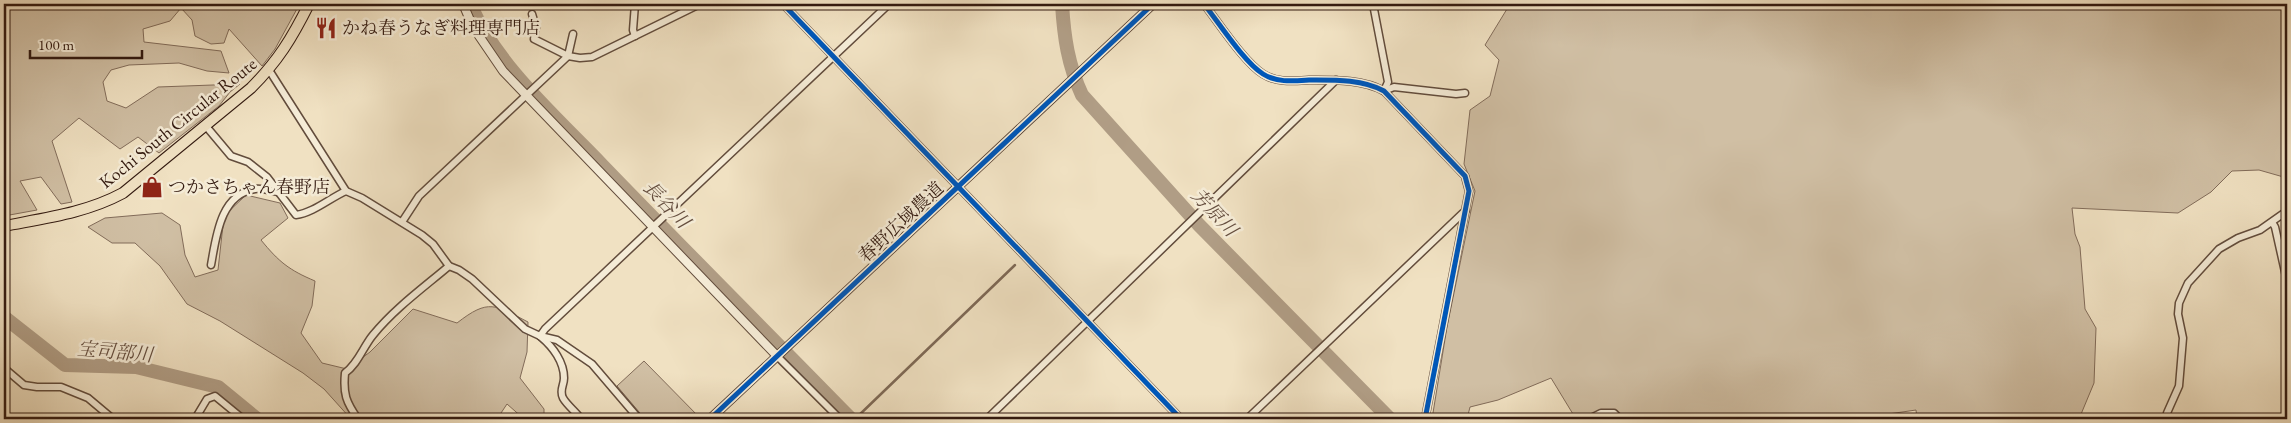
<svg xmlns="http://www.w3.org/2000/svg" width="2291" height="423" font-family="'EB Garamond','Noto Serif JP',serif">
<rect width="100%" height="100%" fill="#f0e1c2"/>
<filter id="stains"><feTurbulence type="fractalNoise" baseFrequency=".004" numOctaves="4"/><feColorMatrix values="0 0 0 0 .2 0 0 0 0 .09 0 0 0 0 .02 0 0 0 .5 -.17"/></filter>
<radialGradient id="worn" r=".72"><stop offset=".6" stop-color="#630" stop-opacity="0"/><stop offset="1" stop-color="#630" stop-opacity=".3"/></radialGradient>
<g fill="#d0bfa4" stroke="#826c5a">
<polygon points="4,4 289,4 298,7 275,49 262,66 229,29 224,43 211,44 195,36 192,20 181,8 170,21 143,29 144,42 221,51 229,73 207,71 179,63 129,65 111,70 103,82 107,101 126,108 158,87 240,84 230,92 219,106 159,153 138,137 120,149 79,118 52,141 72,202 61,204 41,177 20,181 37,210 4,216"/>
<polygon points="1510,4 2287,4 2287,178 2259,170 2232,171 2211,192 2178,213 2072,208 2075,234 2080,247 2085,309 2096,328 2094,383 2079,419 1917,419 1916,410 1854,419 1576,419 1551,378 1498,400 1470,407 1467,419 1432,419 1447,327 1475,191 1464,164 1470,110 1490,96 1499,60 1485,45"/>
<path d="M246,195L280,203L288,218L261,240C279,262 289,270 315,281L312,306L301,333L322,363L347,369L370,352L413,309L457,323C489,298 495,305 528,322L527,352L520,378L544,409V419H524L507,404L497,419H351L324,389L303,373L220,321L187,304L160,266L135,243H112L88,227L105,218L162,213L180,225L185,255L195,277L218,270L224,216Z"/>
<polygon points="644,361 701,419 645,419 617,386"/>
</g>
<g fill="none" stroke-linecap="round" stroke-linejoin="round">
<polyline stroke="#7e6956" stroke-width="2.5" points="855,419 1015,265"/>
<g stroke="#b09d85" stroke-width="14">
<path d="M470,4C498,67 554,115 601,164C684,250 768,334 851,419"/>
<path d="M1062,4C1064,37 1068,65 1082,95L1199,225L1390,419"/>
<polyline points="4,317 65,365 136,367 218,387 257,419"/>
</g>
<g stroke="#624c3c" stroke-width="9">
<g id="minor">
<polyline points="635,4 633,30 635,36"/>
<polyline points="783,4 1181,419"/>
<path d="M1204,4C1219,23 1244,62 1263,74C1277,83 1294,81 1309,80C1333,80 1362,79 1384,91L1465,176L1469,191L1426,414L1427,419"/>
<polyline points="1373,4 1388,82 1384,91"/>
<polyline points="532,14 536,27 534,39 568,56 573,34"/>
<polyline points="269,70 346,191 362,198 422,235 433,244 449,266 459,270 472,279 525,329 540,336 557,340 592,364 639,419"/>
<polyline points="1384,91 1394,87 1456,94 1465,93"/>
<path d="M205,125L231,156L248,162L267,177L296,215C313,213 330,198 346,191"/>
<polyline points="402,222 419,196 568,56 580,58 592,57 700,4"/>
<polyline points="2272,222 2275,227 2287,281"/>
<path d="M211,265C216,238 220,194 255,189C262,188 272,191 278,192"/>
<polyline points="540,336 545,329 889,4"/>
<path d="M541,337C553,347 564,362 564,378C564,386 559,390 563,398C567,405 576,412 581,419"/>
<polyline points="777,356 840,419"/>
<polyline points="4,368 24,385 37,387 61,387 88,398 113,419"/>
<polyline points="195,419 207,399 215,396 243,419"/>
<path d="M358,419C346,402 343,394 345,373C358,364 363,347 373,335C394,309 423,288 449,266"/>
<polyline points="987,419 1336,80"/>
<polyline points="1247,419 1466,210"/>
<polyline points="1589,419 1601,413 1614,413 1620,419"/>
<polyline points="2167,419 2167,413 2179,386 2183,338 2178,314 2179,303 2188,283 2219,249 2238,238 2260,230 2287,211"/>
</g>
</g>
<g stroke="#624c3c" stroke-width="10">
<g id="tertiary">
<polyline points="463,4 473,27 503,71 777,356"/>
<polyline points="710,419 1153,4"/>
</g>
</g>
<g stroke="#331a10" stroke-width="12">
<path id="primary" d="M4,226C45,218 86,213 123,193L251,88C278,61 292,38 309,4"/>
</g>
<use href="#minor" stroke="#f5ecd7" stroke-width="6"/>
<use href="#tertiary" stroke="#f5ecd7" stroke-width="8"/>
<use href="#primary" stroke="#f0e1c2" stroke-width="10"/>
<g stroke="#f5ecd7" stroke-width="8">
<g id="cycleway">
<polyline points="783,4 1181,419"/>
<path d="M1204,4C1219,23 1244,62 1263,74C1277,83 1294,81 1309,80C1333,80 1362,79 1384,91L1465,176L1469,191L1426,414L1427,419"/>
<polyline points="710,419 1153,4"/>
</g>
</g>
<use href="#cycleway" stroke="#0057b8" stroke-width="5"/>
</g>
<defs>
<g id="restaurant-bare" transform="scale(1.725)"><path d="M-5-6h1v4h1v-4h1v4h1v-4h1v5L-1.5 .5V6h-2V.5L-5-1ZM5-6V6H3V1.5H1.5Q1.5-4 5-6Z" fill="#8f2418" stroke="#f5ecd7" stroke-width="2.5" paint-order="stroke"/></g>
<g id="shop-bare" transform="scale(1.725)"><path d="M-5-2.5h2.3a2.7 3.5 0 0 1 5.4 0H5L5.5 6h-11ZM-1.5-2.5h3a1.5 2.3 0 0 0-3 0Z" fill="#8f2418" stroke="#f5ecd7" stroke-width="2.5" paint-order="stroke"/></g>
</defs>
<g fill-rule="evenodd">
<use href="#restaurant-bare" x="326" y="28"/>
<use href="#shop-bare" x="152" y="187"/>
</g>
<g text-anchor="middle" stroke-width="5" stroke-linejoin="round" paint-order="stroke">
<g font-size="18" fill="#331a10" stroke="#f5ecd7" text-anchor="start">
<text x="342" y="34">かね春うなぎ料理専門店</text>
<text x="168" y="193">つかさちゃん春野店</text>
</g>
<g font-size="18" fill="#331a10" stroke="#f5ecd7">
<text transform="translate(178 123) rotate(-39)" y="6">Kochi South Circular Route</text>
<text transform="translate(901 222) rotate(-43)" y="6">春野広域農道</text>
</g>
<g font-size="19" font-style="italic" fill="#654e3f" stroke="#f5ecd7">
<text transform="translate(667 204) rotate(46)" y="7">長谷川</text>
<text transform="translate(1215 212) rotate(47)" y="7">芳原川</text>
<text transform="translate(115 351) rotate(5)" y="7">宝司部川</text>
</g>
</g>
<rect width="2291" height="423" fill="none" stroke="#f0e1c2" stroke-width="20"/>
<rect x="5" y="5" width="2281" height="413" fill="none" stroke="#331a10" stroke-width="2.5"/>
<rect x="10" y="10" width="2271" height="403" fill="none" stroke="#331a10"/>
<path d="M30 50v8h112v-8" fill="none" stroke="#331a10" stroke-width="2.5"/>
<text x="38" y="50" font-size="15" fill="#331a10" stroke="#f5ecd7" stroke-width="4" paint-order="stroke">100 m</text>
<rect width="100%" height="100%" filter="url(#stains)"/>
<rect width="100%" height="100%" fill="url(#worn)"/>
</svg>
